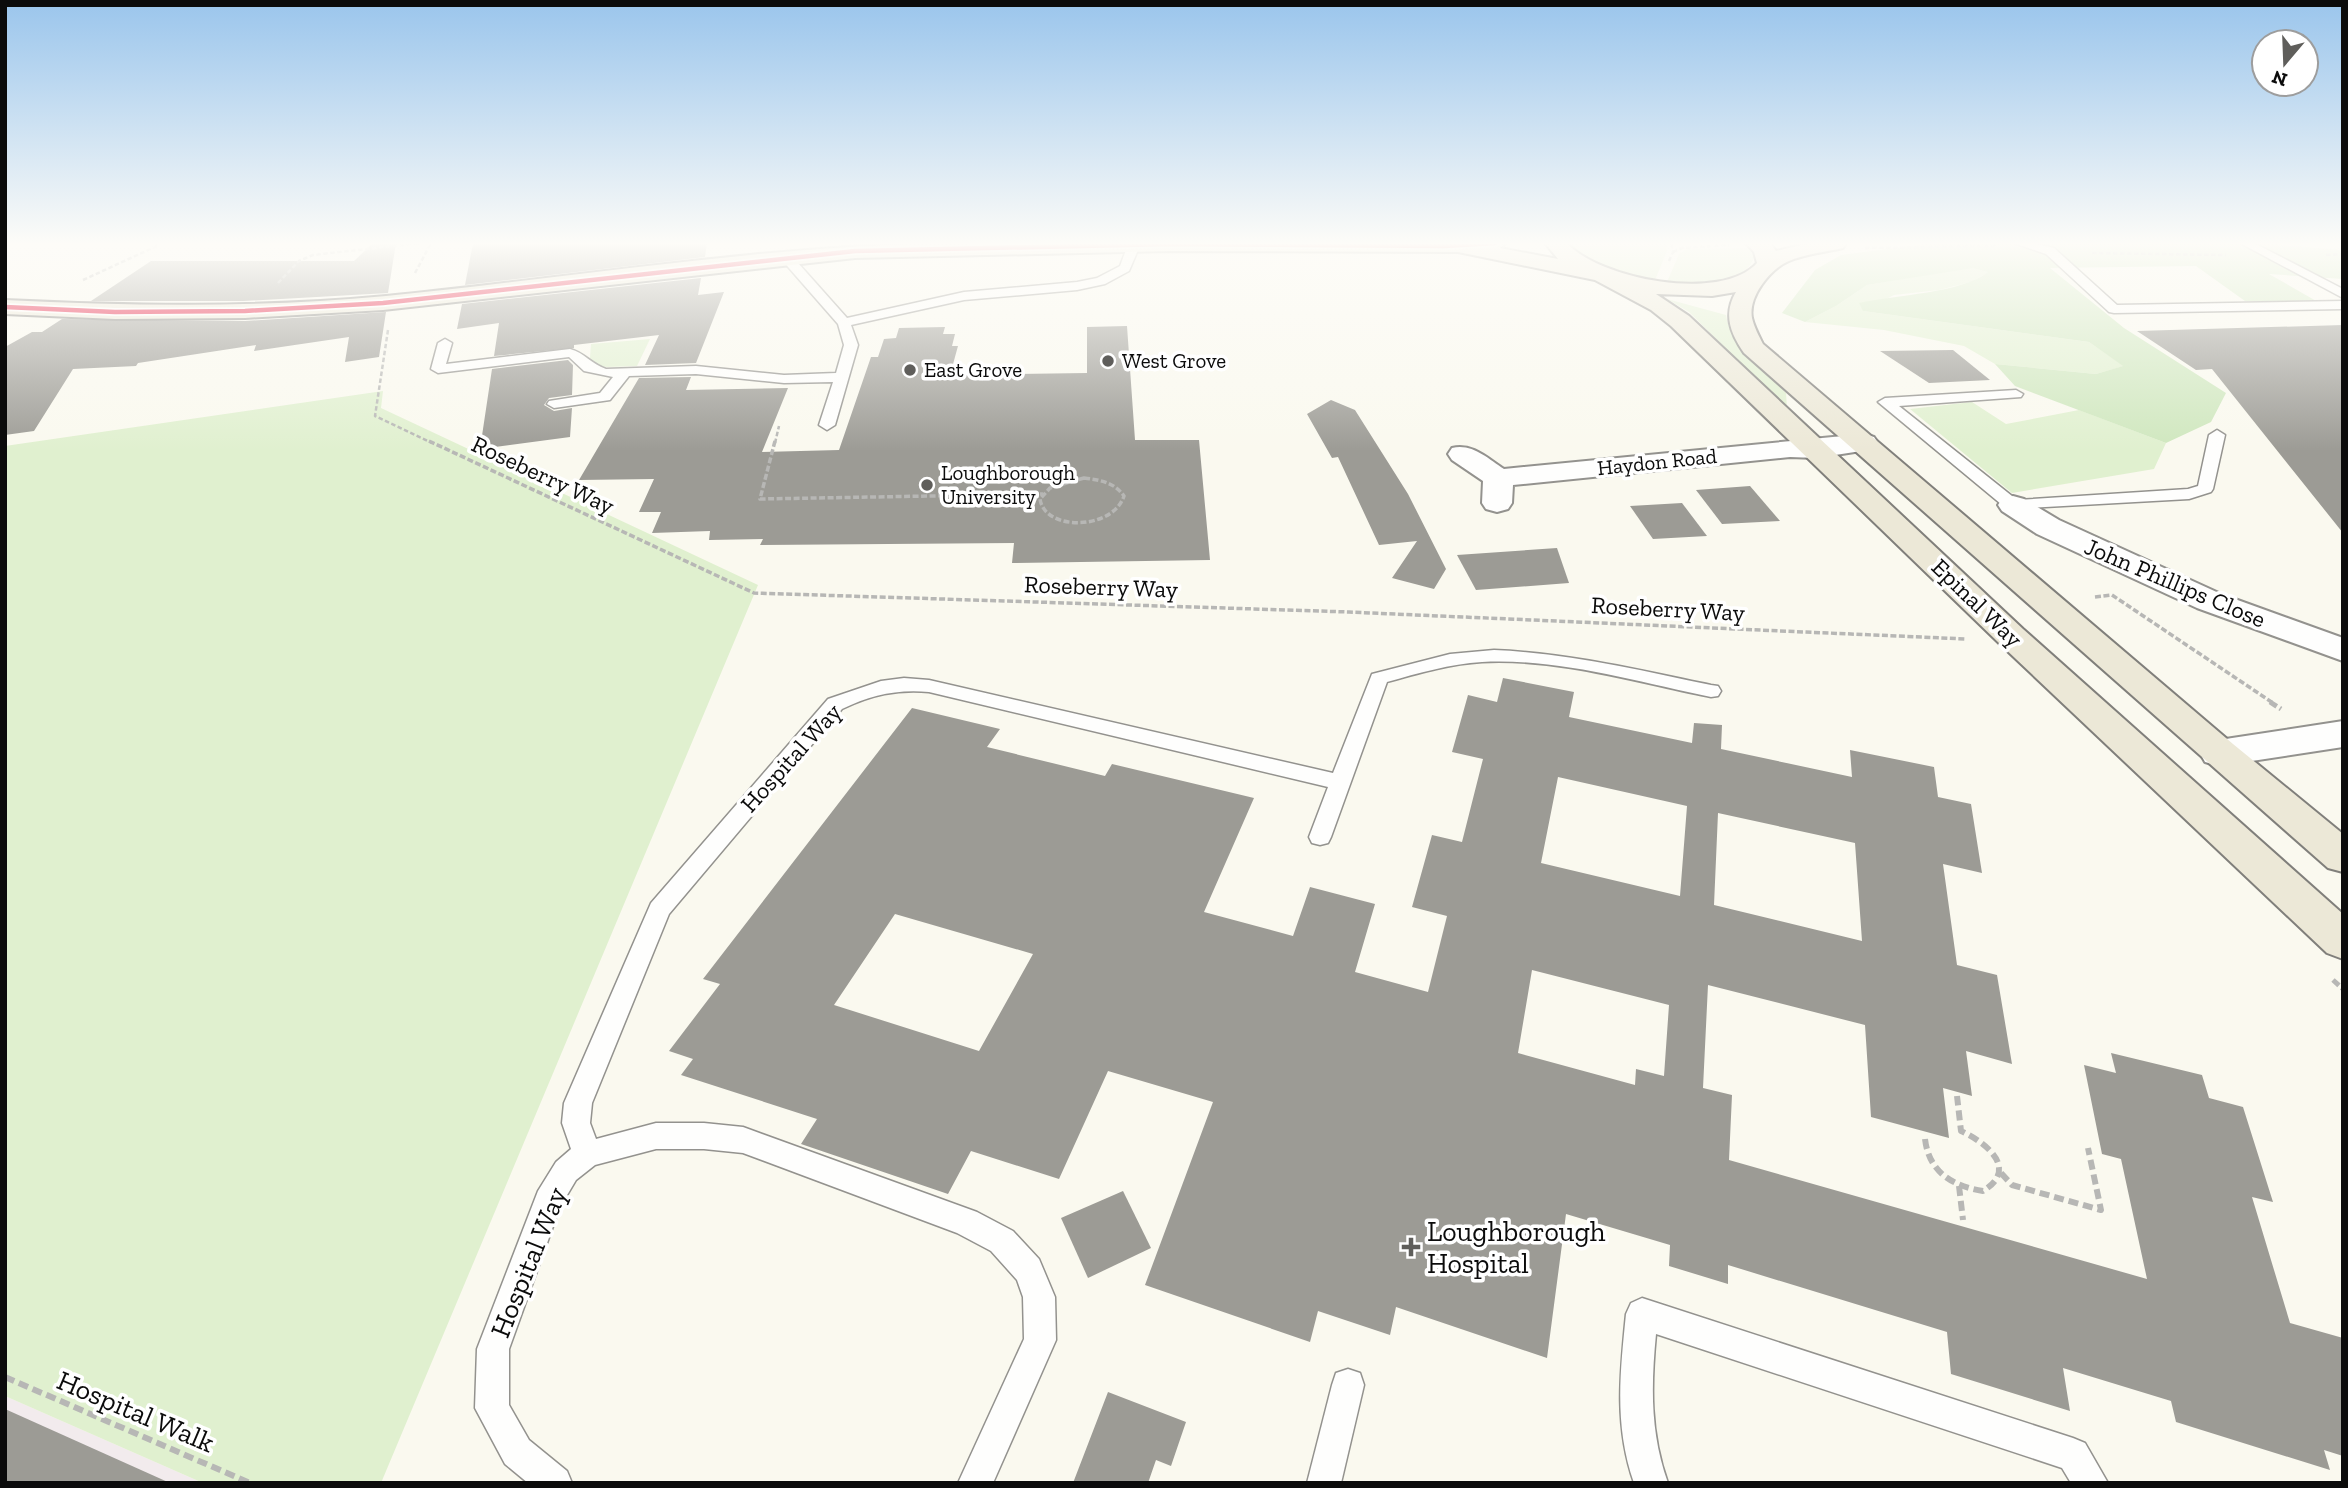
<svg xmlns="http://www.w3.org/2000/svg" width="2348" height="1488" font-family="'Zilla Slab',serif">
<rect width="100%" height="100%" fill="#faf9ef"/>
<polygon fill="#f2ebed" points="5,1396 203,1483 5,1483"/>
<g fill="#e0f0cf">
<path d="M1568,243H1666L1667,251L1655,280C1629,275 1581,269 1568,243Z"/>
<path d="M1749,248L1754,257C1745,287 1691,282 1667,282L1679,254L1687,249Z"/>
<polygon points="1973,267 1989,272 1971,282 1939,290 1894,295 1863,311 2089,342 2124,366 2096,374 1995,364 1964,346 1884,330 1805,322 1836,306 1867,285"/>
<path d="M1667,299L1726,315C1731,347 1764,371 1786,393L1787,409L1689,312Z"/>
<polygon points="650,339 637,366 606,367 593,364 590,358 591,344"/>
<polygon points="383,391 381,408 758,585 381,1483 203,1483 5,1396 5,446"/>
<polygon points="1972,402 2006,424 2079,410 2166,443 2154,469 2012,493 1910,409"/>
</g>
<path fill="#cfe7be" d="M1934,243H2252L2343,250V279L2269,274L2318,302L2245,301L2196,266L2050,268L2124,328L2226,393L2211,422L2166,443L2015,386L1995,364L2096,374L2123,366L2089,342L1863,311L1859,303C1895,295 1962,293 1988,272L1973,268L1867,285L1836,306L1805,322L1782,313L1815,270L1841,255Z"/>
<g fill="#9c9b95" fill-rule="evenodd">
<polygon points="373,243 396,243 388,293 243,301 91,301 151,261 354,261"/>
<polygon points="473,243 707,243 705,257 465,285"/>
<polygon points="701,278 698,295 724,292 696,363 645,365 659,335 574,345 574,348 494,356 499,323 457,329 462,304"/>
<polygon points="386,312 379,357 345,362 349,337 254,351 256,345 138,363 136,366 73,369 34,431 5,435 5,347 32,332 42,332 62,319 245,321"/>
<polygon points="2343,325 2343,533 2212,369 2196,370 2137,331"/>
<polygon points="1127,326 1135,440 1199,440 1210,560 1012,563 1014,543 760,545 763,539 709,540 710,531 652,533 661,512 639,512 654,479 579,480 639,378 691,377 686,390 788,388 762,452 839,450 871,357 878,357 884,339 896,338 899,328 945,327 943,334 955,334 952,346 958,346 950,375 1087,373 1087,327"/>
<polygon points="1953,350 1990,380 1929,383 1880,351"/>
<polygon points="568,360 573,365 572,395 549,398 544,405 554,411 572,408 570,437 480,449 492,369"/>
<polygon points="1331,400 1355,410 1408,494 1446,569 1434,589 1392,578 1417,541 1379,545 1338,457 1332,458 1307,414"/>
<polygon points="1750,486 1780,521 1722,524 1696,490"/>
<polygon points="1682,503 1707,536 1653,539 1630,506"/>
<polygon points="1557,548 1569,583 1476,590 1457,555"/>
<path d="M1503,678L1574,692L1569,717L1692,743L1694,723L1722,725L1721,749L1852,777L1850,750L1934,767L1938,797L1971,804L1982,873L1943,864L1957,965L1997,975L2012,1064L1966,1051L1972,1096L1943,1088L1949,1138L1871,1117L1865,1025L1708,985L1703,1088L1732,1095L1729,1160L2147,1279L2121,1159L2102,1154L2084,1065L2116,1073L2111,1053L2202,1075L2209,1098L2243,1107L2273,1202L2252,1197L2290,1323L2343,1338V1456L2324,1450L2330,1470L2176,1422L2171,1401L2063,1368L2070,1411L1951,1374L1947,1332L1728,1265V1284L1669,1266L1670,1245L1566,1214L1547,1358L1396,1307L1390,1335L1318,1311L1310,1342L1145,1285L1213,1102L1108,1071L1059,1179L971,1151L948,1194L801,1144L817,1119L681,1075L693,1059L669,1051L720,984L703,979L912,708L1000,729L987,747L1105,776L1112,764L1254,798L1204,912L1293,936L1310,887L1375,904L1355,972L1428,992L1447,916L1412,907L1432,835L1462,842L1483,759L1452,752L1468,695L1497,702ZM1558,777L1687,806L1680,896L1541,863ZM1718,813L1855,843L1862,941L1714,905ZM895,914L1033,954L979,1051L834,1005ZM1532,970L1669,1005L1664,1076L1636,1069L1635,1085L1518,1053Z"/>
<polygon points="1123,1191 1151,1248 1088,1278 1061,1218"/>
<polygon points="1108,1392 1186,1422 1171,1466 1156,1460 1148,1483 1073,1483"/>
<polygon points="5,1409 170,1483 5,1483"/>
</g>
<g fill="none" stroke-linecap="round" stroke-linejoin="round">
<g stroke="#93928e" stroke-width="3">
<g id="service">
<path d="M1125,243H1135L1138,250L1129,271L1105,284L1077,290L964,300L851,325L858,345L835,425L827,430L819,425L833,382L784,383L696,374L629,376L610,400L554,408L547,404L549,401L600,393L613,377L584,371L569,357L438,373L431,369L438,343L445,339L452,343L446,364L570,349C585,353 591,364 606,369L696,366L784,375L836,373L844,345L838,324L782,260V254H790L847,318L964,292L1077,282L1097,278L1120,266L1126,250Z"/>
<polygon points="2014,243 2032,243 2054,248 2117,305 2343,301 2343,309 2114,313 2109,312 2046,254"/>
<polygon points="2240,243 2254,243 2343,289 2343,298"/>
<polygon points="2016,390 2023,394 2021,397 1899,406 2017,500 2188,489 2198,486 2209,435 2217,430 2225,435 2213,489 2211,492 2189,499 2007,509 1878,402 1885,398"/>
<path d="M1494,650C1568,653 1639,670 1711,685L1718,686L1721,691L1718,696L1711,697C1636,682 1559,658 1482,662C1450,664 1419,673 1387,682L1331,837L1328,843L1320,845L1312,843L1309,837L1328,787L929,692C897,689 871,695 842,709L669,914L592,1103L590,1123L596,1139L656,1123H704L743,1127L977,1212L1013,1231L1039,1259L1055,1297L1056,1340L993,1483H958L1024,1339L1023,1297L1017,1280L991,1251L957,1233L743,1153L704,1149H656L595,1165L576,1180L560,1207L509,1349V1405L529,1440L567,1471L572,1483H528L505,1464L475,1408L477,1349L538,1191L556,1162L571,1149L562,1123L564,1103L651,903L828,699L881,681L904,678L929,680L1333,773L1372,674L1450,654Z"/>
<path d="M1642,1298L2073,1438L2085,1443L2108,1483H2071L2062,1468L1656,1334C1651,1386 1650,1433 1668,1483H1634C1614,1426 1620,1373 1626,1314L1631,1303Z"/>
<polygon points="1348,1369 1360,1373 1364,1385 1341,1483 1307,1483 1332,1385 1336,1373"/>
</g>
</g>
<g stroke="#93928e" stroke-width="4">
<g id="minor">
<path d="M1864,434L1874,437L1878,443L1874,449L1816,458L1790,457L1513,485L1512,503L1508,509L1497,512L1486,509L1482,503L1483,481L1452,460L1448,454L1452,448C1472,443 1487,458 1504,469Z"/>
<polygon points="2013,496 2024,499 2059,520 2221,594 2343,638 2343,661 2197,608 2037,534 2002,511 1998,505 2002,499"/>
<polygon points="2343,721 2343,747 2219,766 2205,762 2200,753 2205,744 2219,740"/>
</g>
</g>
<g stroke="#807f7b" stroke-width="4">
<path id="primary" d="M939,243H1506L1500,248L1558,259L1545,243H1567C1599,279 1721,303 1757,263L1754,252L1746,243H1770L1776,251L1810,243H1846L1843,248C1825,252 1805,254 1789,261C1770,269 1748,297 1752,318C1754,327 1759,336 1763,344L2233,744L2343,834V872L2328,868L1744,353C1730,333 1723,314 1736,292L1712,296L1656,294L1689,316L2023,629L2343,914V959L2327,953L1999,643L1671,326L1651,310L1595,280L1458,252L1169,251L855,258L383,310L245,318L115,319L5,314V300C132,306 259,308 386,296C570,278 754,247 939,243Z"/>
</g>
<g stroke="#b7b7b5" stroke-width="2.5" stroke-dasharray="4.5 2.5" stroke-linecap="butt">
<polyline points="1865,248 1996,246"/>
<polyline points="1673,252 1682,248 1729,245"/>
<polyline points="2092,253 2226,255"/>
<polyline points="2326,255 2343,254"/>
<polyline points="1669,261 1673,252 1671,243"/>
<polyline points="415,273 431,243"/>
<polyline points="83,280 159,245"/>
<polyline points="278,283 299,261 313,255 420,243"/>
<polyline points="388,330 375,416 432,443"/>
<polyline points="775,443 779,426"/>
</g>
<g stroke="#b7b7b5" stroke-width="3.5" stroke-dasharray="6 2.5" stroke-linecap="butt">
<polyline points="429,441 754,593 1349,612 1965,639"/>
<polyline points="775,441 760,499 1043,494"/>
<path d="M1084,478C1100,480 1114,482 1124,496C1113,530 1045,532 1040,499L1050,488Z"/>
<polyline points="2112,595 2273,703"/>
<polyline points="2095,597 2111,595"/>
</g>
<g stroke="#b7b7b5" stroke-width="5" stroke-dasharray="8 3.5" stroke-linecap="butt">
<polyline points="2270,702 2281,709"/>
<polyline points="2333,980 2343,989"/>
</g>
<g stroke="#b7b7b5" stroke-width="6" stroke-dasharray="10 5" stroke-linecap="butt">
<path d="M1925,1139C1929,1172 1952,1186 1983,1191C2019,1169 1987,1143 1961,1131L1957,1096"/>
<polyline points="2001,1173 2012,1185 2101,1210 2088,1148"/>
<polyline points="1959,1186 1963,1220"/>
<polyline points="5,1377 250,1483"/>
</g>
<use href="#service" fill="#fefefd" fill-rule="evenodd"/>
<use href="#minor" fill="#fefefd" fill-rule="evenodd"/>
<use href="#primary" fill="#ece8d7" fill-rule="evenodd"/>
<g stroke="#fff" stroke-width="8">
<polyline id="bus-1" points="5,307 115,312 245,311 383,303 855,251 1169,244 1444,246 1495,243"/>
</g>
<use href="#bus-1" stroke="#e4002b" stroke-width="4.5"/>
</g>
<linearGradient id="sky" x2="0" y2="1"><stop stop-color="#9ac5ec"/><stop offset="0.54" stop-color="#fdfcf8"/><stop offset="1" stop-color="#fdfcf8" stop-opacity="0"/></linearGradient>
<rect width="2348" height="451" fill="url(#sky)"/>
<g fill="#5f5e5b" stroke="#fff" stroke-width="2.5">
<circle cx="1108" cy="361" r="7"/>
<circle cx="910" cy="370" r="7"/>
<circle cx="927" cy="485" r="7"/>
<path d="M1407.5 1236.5h7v7h7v7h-7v7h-7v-7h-7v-7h7z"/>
</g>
<g text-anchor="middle" stroke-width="7" stroke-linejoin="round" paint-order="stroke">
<g font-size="21" fill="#0b0b0b" stroke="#fff" text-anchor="start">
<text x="1122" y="368">West Grove</text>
<text x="924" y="377">East Grove</text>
<text x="941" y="480">Loughborough<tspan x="941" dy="24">University</tspan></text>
</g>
<g font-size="21" fill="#0b0b0b" stroke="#fff">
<text transform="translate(1657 462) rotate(-6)" y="7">Haydon Road</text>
</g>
<g font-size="24" fill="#0b0b0b" stroke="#fff">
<text transform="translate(543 475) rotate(25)" y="8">Roseberry Way</text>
<text transform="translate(2175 583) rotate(23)" y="8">John Phillips Close</text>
<text transform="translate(1101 587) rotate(2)" y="8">Roseberry Way</text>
<text transform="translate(1977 603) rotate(44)" y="8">Epinal Way</text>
<text transform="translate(1668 609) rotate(3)" y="8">Roseberry Way</text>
<text transform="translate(791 758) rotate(-48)" y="8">Hospital Way</text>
</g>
<g font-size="28" fill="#0b0b0b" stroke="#fff" text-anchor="start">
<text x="1427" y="1241">Loughborough<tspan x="1427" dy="32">Hospital</tspan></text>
</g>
<g font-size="28" fill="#0b0b0b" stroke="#fff">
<text transform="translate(528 1262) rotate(-68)" y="10">Hospital Way</text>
<text transform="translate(136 1411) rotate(23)" y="10">Hospital Walk</text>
</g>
</g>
<rect width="2348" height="1488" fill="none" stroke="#0b0b0b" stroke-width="14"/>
<g transform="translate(2285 63) rotate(199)"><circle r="33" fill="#ffffff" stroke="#9d9d9d" stroke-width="2"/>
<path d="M0-5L12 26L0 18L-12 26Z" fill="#5f5e5b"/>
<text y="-10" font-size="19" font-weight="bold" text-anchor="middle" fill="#0b0b0b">N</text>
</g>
</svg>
